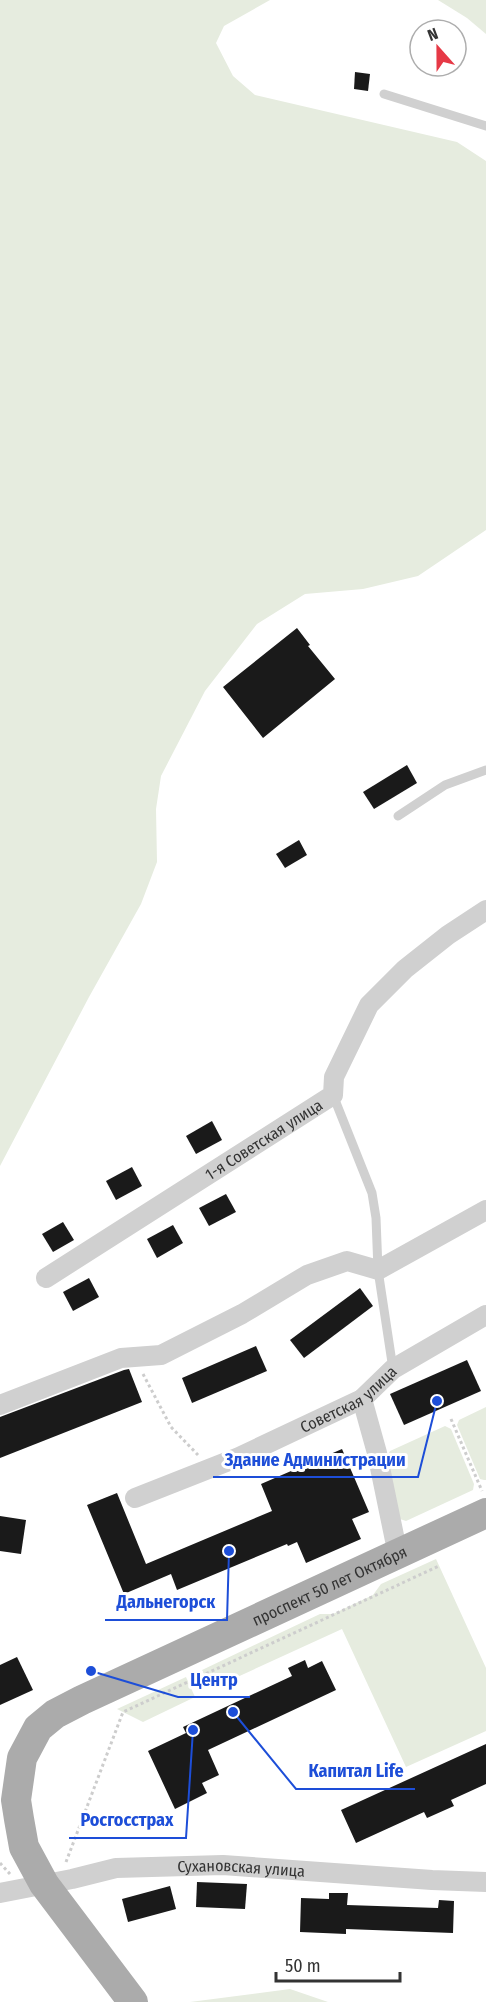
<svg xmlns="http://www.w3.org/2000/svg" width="486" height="2002" font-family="'Fira Sans Condensed',sans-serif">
<rect width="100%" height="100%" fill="#fff"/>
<g fill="#e6ecdf">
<polygon points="0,0 270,0 224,26 216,43 233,76 255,95 457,142 486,161 486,530 418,576 363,589 305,594 257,624 205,691 161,776 156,809 157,862 141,904 89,997 0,1166"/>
<polygon points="438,0 486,0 486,34 467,18"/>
<polygon points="486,1407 486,1480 484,1480 480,1479 457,1425 459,1420"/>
<polygon points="445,1426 451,1429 474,1484 473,1490 406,1521 400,1519 386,1458 390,1451"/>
<polygon points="436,1559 486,1668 486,1731 406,1767 342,1629 211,1689 202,1670 320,1614 333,1614 373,1595 381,1584"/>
<polygon points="186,1677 195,1697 143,1722 117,1709"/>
<polygon points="290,1989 328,2002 190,2002"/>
</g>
<g fill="#1a1a1a">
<polygon points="355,72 370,74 368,91 354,89"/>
<polygon points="297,628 310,645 308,646 335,679 263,738 223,687"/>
<polygon points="407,765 417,783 374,809 363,792"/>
<polygon points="299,840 307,855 285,868 276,854"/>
<polygon points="212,1121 222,1140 196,1154 186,1136"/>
<polygon points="132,1167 142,1186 116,1200 106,1181"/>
<polygon points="226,1194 236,1212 209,1226 199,1208"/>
<polygon points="63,1222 74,1240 53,1252 42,1234"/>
<polygon points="173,1225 183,1243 157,1258 147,1239"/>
<polygon points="89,1278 99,1297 73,1311 63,1292"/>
<polygon points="360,1288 373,1306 304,1358 290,1340"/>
<polygon points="256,1346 267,1371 192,1403 182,1378"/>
<polygon points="467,1360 481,1391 404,1425 390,1394"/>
<polygon points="129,1369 142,1402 0,1458 0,1417 124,1370"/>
<polygon points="342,1449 369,1512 352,1519 361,1539 306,1563 297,1542 288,1546 287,1544 177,1590 171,1574 124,1594 87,1505 117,1493 146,1564 272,1511 261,1484"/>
<polygon points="0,1516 26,1520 21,1554 0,1551"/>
<polygon points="17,1657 33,1690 0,1705 0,1665"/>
<polygon points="305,1660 308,1668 322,1661 336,1690 208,1750 219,1775 202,1783 207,1793 175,1809 148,1751 186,1733 183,1727 292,1676 288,1668"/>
<polygon points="486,1744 486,1784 451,1800 454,1806 427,1818 424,1812 356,1843 341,1810"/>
<polygon points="197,1882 247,1884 245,1909 196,1907"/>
<polygon points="170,1886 176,1909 128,1922 122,1899"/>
<polygon points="329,1893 348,1893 347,1905 438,1908 439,1900 454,1901 453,1933 346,1929 346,1934 300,1932 301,1898 329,1899"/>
</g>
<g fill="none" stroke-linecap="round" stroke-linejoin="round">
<g stroke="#cdcdcd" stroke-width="3" stroke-dasharray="3 3" stroke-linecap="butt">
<polyline points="143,1374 171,1427 198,1455"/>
<polyline points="451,1419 482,1491"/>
<polyline points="66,1862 123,1712 439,1566"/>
<polyline points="0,1863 10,1874"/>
</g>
<g stroke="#d0d0d0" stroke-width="9">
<polyline points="384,94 486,126"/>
<polyline points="398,816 445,785 486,770"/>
<polyline points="333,1095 372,1193 376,1218 378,1270 393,1369"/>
</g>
<g stroke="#d0d0d0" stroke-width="20">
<path id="s1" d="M46,1278L333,1095L334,1077L369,1005L405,969L448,935L486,910"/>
<polyline points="362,1399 377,1453 398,1555"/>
<polyline points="0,1405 121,1358 161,1355 242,1314 307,1275 347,1261 378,1270 486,1210"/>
<path id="s2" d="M135,1498L239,1457L362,1399L393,1369L486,1315"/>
<path id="s3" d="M0,1893L72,1879L116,1868L223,1865L432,1880L486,1882"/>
</g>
<path stroke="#ababab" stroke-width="30" id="s4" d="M133,2002L44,1884L24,1847L19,1819L16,1800L22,1758L38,1728L55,1714L82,1700L486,1513"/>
</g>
<g text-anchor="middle" stroke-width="6" stroke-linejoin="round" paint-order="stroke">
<g font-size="16" fill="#333" stroke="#fff">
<text dy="6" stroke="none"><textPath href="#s1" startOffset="258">1-я Советская улица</textPath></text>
<text dy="6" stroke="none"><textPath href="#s2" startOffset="236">Советская улица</textPath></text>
<text dy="6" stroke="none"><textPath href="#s4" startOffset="639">проспект 50 лет Октября</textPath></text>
<text dy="6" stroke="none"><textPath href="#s3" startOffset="244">Сухановская улица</textPath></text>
</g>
</g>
<path fill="none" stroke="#1d4ed8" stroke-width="2" d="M437 1401L418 1477H213M229 1551L227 1620H105M91 1671L178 1697H250M233 1712L296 1789H415M193 1730L186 1838H69"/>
<g fill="#1d4ed8" stroke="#fff" stroke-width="2">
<circle cx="437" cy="1401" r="6"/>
<circle cx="229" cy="1551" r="6"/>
<circle cx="91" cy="1671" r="6"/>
<circle cx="233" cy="1712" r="6"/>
<circle cx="193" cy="1730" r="6"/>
</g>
<g font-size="18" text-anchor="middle" font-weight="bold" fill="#1d4ed8" stroke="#fff" stroke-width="6" stroke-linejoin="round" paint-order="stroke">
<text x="315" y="1466">Здание Администрации</text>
<text x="166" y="1608">Дальнегорск</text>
<text x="214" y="1686">Центр</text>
<text x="356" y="1777">Капитал Life</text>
<text x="127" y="1826">Росгосстрах</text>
</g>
<g transform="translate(438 48) rotate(339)"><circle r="28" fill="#ffffff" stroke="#adadad" stroke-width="1.5"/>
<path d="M0-4.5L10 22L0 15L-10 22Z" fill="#e63946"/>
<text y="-9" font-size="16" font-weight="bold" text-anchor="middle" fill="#333333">N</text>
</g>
<path d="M276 1972v9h124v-9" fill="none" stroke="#333333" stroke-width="3"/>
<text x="285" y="1972" font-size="18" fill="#333333" stroke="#ffffff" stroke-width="4.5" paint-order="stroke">50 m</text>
</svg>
